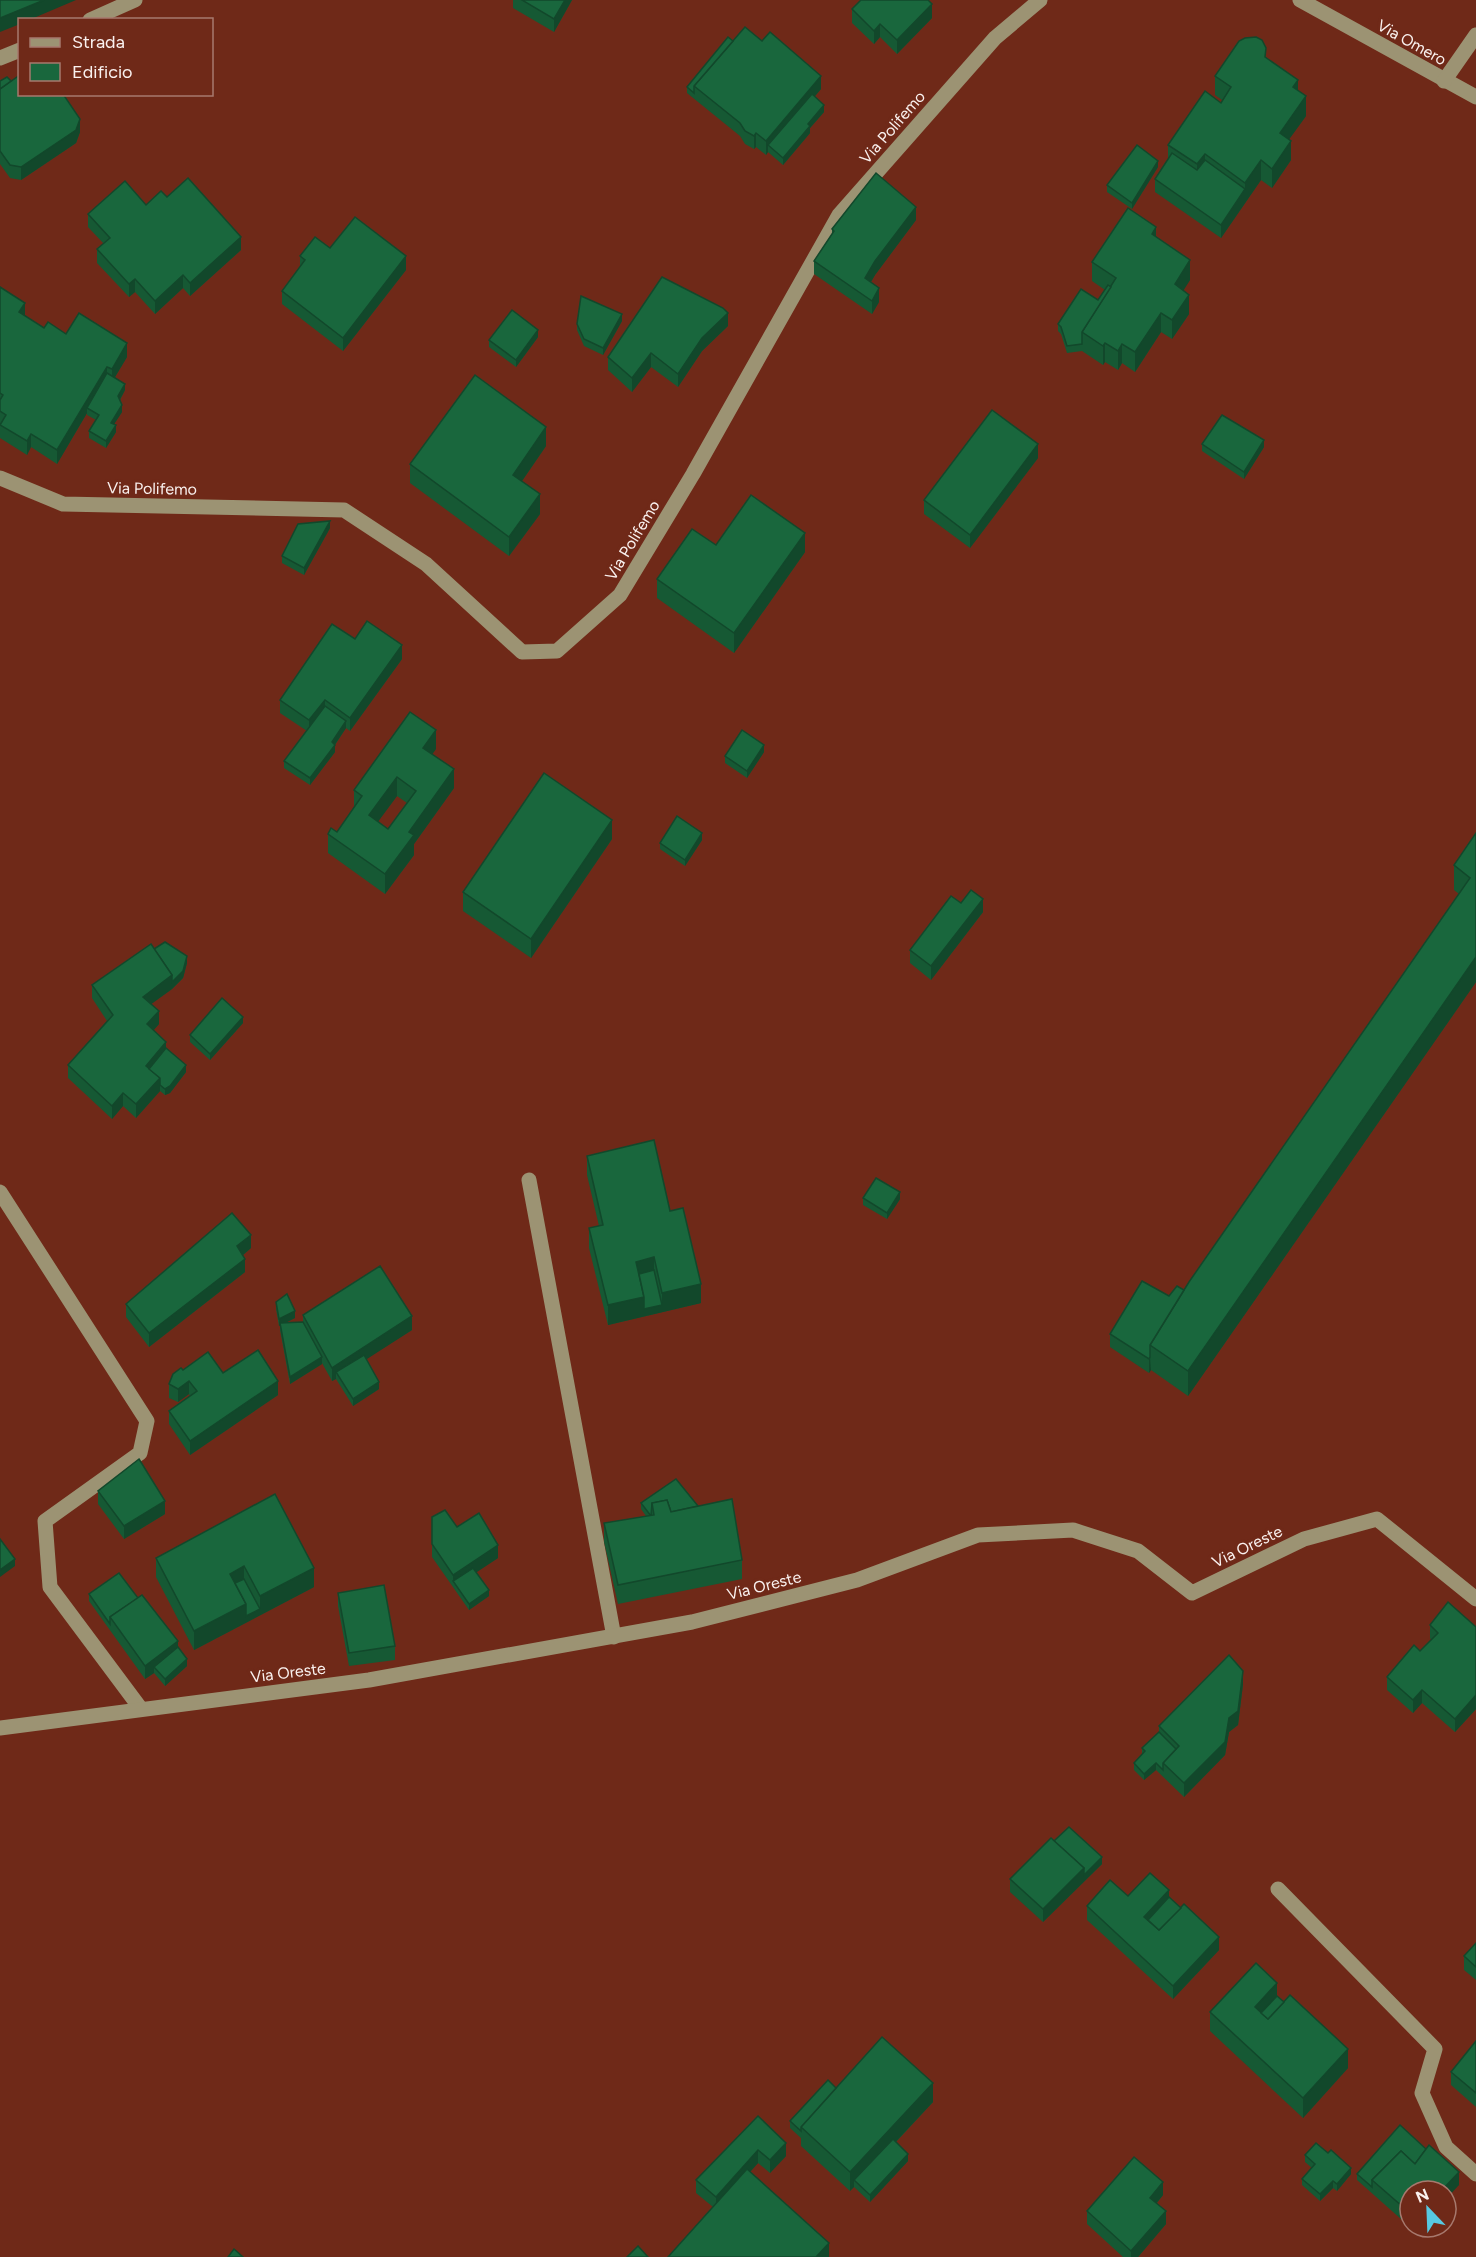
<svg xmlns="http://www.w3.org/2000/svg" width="1476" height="2257" font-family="Figtree,sans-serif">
<rect width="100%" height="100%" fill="#6f2918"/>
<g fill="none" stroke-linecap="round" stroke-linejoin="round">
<g stroke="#9c9373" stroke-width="15">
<polyline points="1300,0 1476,97"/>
<polyline points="90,20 135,0"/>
<polyline points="0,58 20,50"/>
<polyline points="1444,81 1476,35"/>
<polyline points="0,478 63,504 344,510 426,564 522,652 557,651 620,595 693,474 839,215 995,38 1040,0"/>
<polyline points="529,1180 614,1637"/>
<polyline points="0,1192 147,1421 140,1453 45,1521 50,1587 141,1709"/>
<polyline points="0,1728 369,1680 692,1622 857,1580 978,1535 1073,1530 1138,1551 1192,1593 1304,1539 1377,1519 1476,1599"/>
<polyline points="1278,1889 1435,2049 1422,2093 1446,2147 1476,2174"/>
</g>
</g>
<g fill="#165934" fill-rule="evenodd">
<polygon points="513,0 572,0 554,32 513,8"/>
<polygon points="852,9 932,18 897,54 880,37 874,44 852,23"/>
<polygon points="733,41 821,89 814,97 824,112 810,128 810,133 783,165 768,152 766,155 756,147 754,149 745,144 740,136 687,93 687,87"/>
<polygon points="1266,57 1298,90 1306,116 1289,139 1291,160 1272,188 1261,180 1221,238 1155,192 1155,179 1168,159 1168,145 1221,103 1222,100 1215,95 1215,76"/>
<polygon points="0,81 80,132 76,143 21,180 10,178 0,164"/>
<polygon points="1158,167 1132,209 1107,192 1107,185"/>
<polygon points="167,197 241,250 190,296 183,288 155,314 135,292 129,297 97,263 97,249 104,244 88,227 88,214 146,205"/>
<polygon points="916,220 875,275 871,282 879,302 872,314 814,274 814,261 832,234 832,229"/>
<polygon points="1156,237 1190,280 1183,290 1189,314 1172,339 1161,332 1135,372 1122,363 1118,370 1105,362 1103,365 1082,351 1067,353 1061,334 1058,331 1058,324 1098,300 1105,290 1092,281 1092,262"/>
<polygon points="300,256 406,270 343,351 282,304 282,291 300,267"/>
<polygon points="0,287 25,316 44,328 66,334 127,357 115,377 125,390 120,400 122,412 114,424 116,432 106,448 89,438 89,431 96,420 87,415 87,413 57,464 31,447 27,455 0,438"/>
<polygon points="622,321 603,355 584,346 577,330 577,324"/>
<polygon points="728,326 702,351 678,387 651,367 632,392 608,370 608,357"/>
<polygon points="538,337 516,367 489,347 489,340"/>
<polygon points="1202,444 1264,447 1244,479 1202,451"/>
<polygon points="546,446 522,481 540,514 509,556 410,483 410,464"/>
<polygon points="1038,458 970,548 924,514 924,500"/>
<polygon points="330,528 304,575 282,563 282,556"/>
<polygon points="716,545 805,552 734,653 657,598 657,579"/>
<polygon points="402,659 350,731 346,728 335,745 335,752 310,785 284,768 284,761 307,731 280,713 280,700"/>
<path d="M436,749L432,754L454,788L414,844V855L385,894L328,853V834L337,832L354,807V790ZM397,796L407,803L388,829L378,821Z"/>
<polygon points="764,752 747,778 725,763 725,756"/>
<polygon points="1476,833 1476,982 1188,1396 1151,1370 1149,1373 1110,1347 1110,1334 1169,1296 1184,1290 1459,894 1454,890 1454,865"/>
<polygon points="612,839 531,958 463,911 463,892"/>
<polygon points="702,840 685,866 660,849 660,843"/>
<polygon points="961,903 983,912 931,980 910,963 910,950"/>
<polygon points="154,949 187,963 183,978 172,989 151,1004 159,1024 153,1030 166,1048 186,1072 170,1093 165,1095 160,1091 136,1118 123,1106 112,1119 68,1078 68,1065 107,1021 92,998 92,985"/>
<polygon points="243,1023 210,1060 190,1042 190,1035"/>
<polygon points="587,1156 670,1211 701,1303 608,1325 589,1248 589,1228 599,1226 587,1175"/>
<polygon points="863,1198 900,1199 887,1219 863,1205"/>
<polygon points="251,1248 243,1255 245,1272 149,1347 126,1317 126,1304"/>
<polygon points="276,1302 295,1318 285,1323 303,1322 303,1315 412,1330 366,1359 379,1389 353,1406 336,1379 332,1381 322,1363 322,1364 290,1384 280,1330 280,1325 279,1326 276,1309"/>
<polygon points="183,1370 223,1373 278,1395 190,1455 169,1424 169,1411 190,1396 189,1394 178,1402 169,1398 169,1384"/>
<polygon points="676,1479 742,1560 742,1579 618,1604 604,1542 604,1523 646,1516 641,1509 641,1503"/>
<polygon points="98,1491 165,1514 124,1539 98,1504"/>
<polygon points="275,1494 314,1587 194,1650 156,1577 156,1558"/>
<polygon points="432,1517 457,1527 498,1558 476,1572 489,1596 469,1610 432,1557"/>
<polygon points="338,1593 395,1646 395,1660 349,1666 338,1606"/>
<polygon points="89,1594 178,1647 187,1666 165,1686 154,1673 145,1679 89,1601"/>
<polygon points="1430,1625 1476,1627 1476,1709 1455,1732 1422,1703 1413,1713 1387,1690 1387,1677 1420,1651 1431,1640 1430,1638"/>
<polygon points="1243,1684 1238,1725 1229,1732 1225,1755 1184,1797 1156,1770 1144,1780 1134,1770 1134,1763 1142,1754 1142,1748 1159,1732 1159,1726"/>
<polygon points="1054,1841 1102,1864 1043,1922 1010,1892 1010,1879"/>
<polygon points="1128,1896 1169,1897 1219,1950 1173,1999 1087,1920 1087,1906"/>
<polygon points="1476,1943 1476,1980 1464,1970 1464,1956"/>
<polygon points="1277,1996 1348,2068 1303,2118 1210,2031 1210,2012"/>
<polygon points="1476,2041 1476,2107 1451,2085 1451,2072"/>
<polygon points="836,2088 933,2102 896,2142 908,2161 870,2202 854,2187 850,2191 801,2146 801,2138 790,2128 790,2121"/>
<polygon points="758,2116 786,2156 770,2173 758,2163 750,2172 829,2257 713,2207 696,2193 696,2180"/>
<polygon points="1426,2149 1459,2185 1410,2191 1410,2227 1357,2180 1357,2174"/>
<polygon points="1305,2155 1351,2174 1337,2191 1333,2188 1320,2201 1302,2185 1302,2179 1312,2168 1305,2162"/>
<polygon points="1163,2195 1157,2203 1166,2224 1138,2257 1123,2257 1087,2224 1087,2211"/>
<polygon points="1410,2227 1420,2227 1416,2232"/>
</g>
<g fill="#12482b">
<polygon points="44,0 76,0 29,20 20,20 20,24 0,32 0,18"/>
<polygon points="565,0 572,0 554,32 554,19"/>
<polygon points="932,4 932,18 897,54 897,40"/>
<polygon points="880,24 880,37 874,44 874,31"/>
<polygon points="821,76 821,89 771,148 768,145 768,152 766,155 766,141"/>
<polygon points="1298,80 1298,99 1293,87"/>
<polygon points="1306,96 1306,116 1280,152 1280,133"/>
<polygon points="824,105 824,112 810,128 810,133 783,165 783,158 808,124"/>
<polygon points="80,119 80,132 76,143 21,180 21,167"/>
<polygon points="756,133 756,147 754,149 754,136"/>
<polygon points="1291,141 1291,160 1272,188 1272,169"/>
<polygon points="1205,154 1205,174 1197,184 1197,164"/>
<polygon points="1261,160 1261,180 1221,238 1221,225 1245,189 1245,183"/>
<polygon points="1158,161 1158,167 1132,209 1132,203"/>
<polygon points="916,207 916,220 875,275 865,292 865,278 875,261"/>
<polygon points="1156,227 1156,246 1152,234"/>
<polygon points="241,237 241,250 190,296 190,283"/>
<polygon points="406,256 406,270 343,351 343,338"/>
<polygon points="1190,260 1190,280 1175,304 1175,284"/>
<polygon points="183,275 183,288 155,314 155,301"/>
<polygon points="135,279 135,292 129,297 129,284"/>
<polygon points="879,288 879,302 872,314 872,301"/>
<polygon points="1189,295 1189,314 1172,339 1172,320"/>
<polygon points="25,303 25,316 19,312"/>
<polygon points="728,313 728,326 702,351 678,387 678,374 702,338"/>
<polygon points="1161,313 1161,332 1135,372 1135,352"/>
<polygon points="622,314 622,321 603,355 603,348"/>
<polygon points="538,330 538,337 516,367 516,360"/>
<polygon points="127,343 127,357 112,382 112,369"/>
<polygon points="1105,343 1105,362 1103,365 1103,346"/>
<polygon points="1122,344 1122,363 1118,370 1118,351"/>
<polygon points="651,353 651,367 632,392 632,378"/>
<polygon points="107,367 107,380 87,408 87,413 57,464 57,450"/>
<polygon points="125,384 125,390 118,403 118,396"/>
<polygon points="122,405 122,412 111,429 111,423"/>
<polygon points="116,425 116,432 106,448 106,441"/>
<polygon points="546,427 546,446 513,494 513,475"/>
<polygon points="31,434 31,447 27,455 27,441"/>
<polygon points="1264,440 1264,447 1244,479 1244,472"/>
<polygon points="1038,444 1038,458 970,548 970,535"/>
<polygon points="540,494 540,514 509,556 509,537"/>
<polygon points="330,521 330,528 304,575 304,568"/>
<polygon points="805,533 805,552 734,653 734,633"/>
<polygon points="402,645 402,659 350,731 350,718"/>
<polygon points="325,700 325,713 309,733 309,720"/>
<polygon points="346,721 346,728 332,749 335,745 335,752 310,785 310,778"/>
<polygon points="436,730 436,749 423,767 423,748"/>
<polygon points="764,745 764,752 747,778 747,771"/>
<polygon points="454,769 454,788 414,844 414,855 385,894 385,874 409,832"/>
<polygon points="397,777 397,796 369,834 369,815"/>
<polygon points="612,820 612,839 531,958 531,939"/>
<polygon points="702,833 702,840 685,866 685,860"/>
<polygon points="983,899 983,912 931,980 931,966"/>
<polygon points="187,956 187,963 183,978 172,989 143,1010 143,997"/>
<polygon points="1476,957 1476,982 1188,1396 1188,1371"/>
<polygon points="159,1011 159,1024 147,1038 147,1024"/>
<polygon points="243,1017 243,1023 210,1060 210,1054"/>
<polygon points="166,1042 166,1055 149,1075 146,1066"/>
<polygon points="186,1065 186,1072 170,1093 165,1095 165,1089"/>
<polygon points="160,1078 160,1091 136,1118 136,1104"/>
<polygon points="123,1093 123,1106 112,1119 112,1106"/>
<polygon points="900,1192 900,1199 887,1219 887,1213"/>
<polygon points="251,1235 251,1248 237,1260 237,1246"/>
<polygon points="654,1257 654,1277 636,1274 636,1262"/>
<polygon points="245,1259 245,1272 149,1347 149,1333"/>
<polygon points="701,1284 701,1303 608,1325 608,1305 644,1297 662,1305 662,1293"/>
<polygon points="295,1311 295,1318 279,1326 279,1319"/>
<polygon points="412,1316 412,1330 339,1377 336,1372 336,1379 332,1381 332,1368"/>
<polygon points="322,1357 322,1364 290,1384 290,1377"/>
<polygon points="1150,1357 1151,1370 1149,1373 1149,1359"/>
<polygon points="189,1381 189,1394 178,1402 178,1389"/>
<polygon points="278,1381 278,1395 190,1455 190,1441"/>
<polygon points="379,1382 379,1389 353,1406 353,1399"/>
<polygon points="165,1501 165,1514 124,1539 124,1526"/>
<polygon points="498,1545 498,1558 456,1586 453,1581 453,1588 453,1575"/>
<polygon points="15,1559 15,1566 0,1577 0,1570"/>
<polygon points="244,1566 244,1585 230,1586 230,1574"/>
<polygon points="314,1568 314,1587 194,1650 194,1631 246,1604 260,1609 260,1596"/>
<polygon points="489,1590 489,1596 469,1610 469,1604"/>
<polygon points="178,1641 178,1654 154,1667 154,1673 145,1679 145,1666"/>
<polygon points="187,1659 187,1666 165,1686 165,1679"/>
<polygon points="1243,1671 1243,1684 1238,1725 1229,1732 1225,1755 1184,1797 1184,1783 1229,1718"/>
<polygon points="1422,1690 1422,1703 1413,1713 1413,1700"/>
<polygon points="1476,1695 1476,1709 1455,1732 1455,1719"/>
<polygon points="1156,1763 1156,1770 1144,1780 1144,1774"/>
<polygon points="1102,1857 1102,1864 1043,1922 1043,1909 1084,1868"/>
<polygon points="1169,1890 1169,1904 1144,1923 1144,1917"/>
<polygon points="1219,1937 1219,1950 1173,1999 1173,1986"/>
<polygon points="1277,1983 1277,2002 1258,2023 1255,2007"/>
<polygon points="1348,2049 1348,2068 1303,2118 1303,2098"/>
<polygon points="933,2083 933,2102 857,2183 854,2180 854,2187 850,2191 850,2172"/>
<polygon points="786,2143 786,2156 770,2173 770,2160"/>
<polygon points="758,2150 758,2163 716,2210 716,2197"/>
<polygon points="908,2154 908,2161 870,2202 870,2195"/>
<polygon points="1351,2168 1351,2174 1337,2191 1337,2184"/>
<polygon points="1459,2172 1459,2185 1446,2199 1446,2191 1441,2191"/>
<polygon points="1333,2181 1333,2188 1320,2201 1320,2194"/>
<polygon points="1163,2182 1163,2195 1150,2211 1150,2198"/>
<polygon points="1166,2211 1166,2224 1138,2257 1131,2257 1131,2251"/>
<polygon points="829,2243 829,2257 816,2257"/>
</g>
<g fill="#19673d" stroke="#12482b" stroke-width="1.5" fill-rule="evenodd">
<polygon points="0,0 44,0 0,18"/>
<polygon points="522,0 565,0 554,19"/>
<polygon points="861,0 928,0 932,4 897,40 880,24 874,31 852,9"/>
<polygon points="745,27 762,41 770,32 821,76 766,141 756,133 754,136 745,131 740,123 694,86"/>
<polygon points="728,37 733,41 694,86 694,93 687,87"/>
<polygon points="1256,37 1262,40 1266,48 1265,57 1298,80 1293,87 1306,96 1280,133 1291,141 1272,169 1261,160 1245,183 1205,154 1197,164 1168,145 1205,91 1221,103 1231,87 1215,76 1239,41 1245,38"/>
<polygon points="20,75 20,94 63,94 80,119 76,130 21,167 10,165 0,151 0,89"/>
<polygon points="7,77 11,81 0,89 0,81"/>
<polygon points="812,94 824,105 808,124 810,126 783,158 768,145"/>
<polygon points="1137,145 1158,161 1132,203 1107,185"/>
<polygon points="1172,153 1197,170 1205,160 1245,189 1221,225 1155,179"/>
<polygon points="876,173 916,207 875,261 865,278 879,288 872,301 814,261 834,231 832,229"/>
<polygon points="188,178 241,237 190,283 183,275 155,301 135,279 129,284 97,249 110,238 88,214 125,181 146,205 161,191 167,197"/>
<polygon points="1128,208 1156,227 1152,234 1190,260 1175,284 1189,295 1172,320 1161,313 1135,352 1122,344 1118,351 1105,343 1103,346 1082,332 1116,278 1092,262"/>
<polygon points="355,217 406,256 343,338 282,291 305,260 300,256 315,237 330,248"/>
<polygon points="662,277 723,308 728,313 702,338 678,374 651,353 632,378 608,357"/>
<polygon points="1108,285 1111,287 1082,332 1082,344 1067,346 1061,327 1058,324 1081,289 1098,300"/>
<polygon points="0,287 25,303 19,312 44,328 48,322 66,334 79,313 127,343 112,369 107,367 57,450 31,434 27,441 0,425 6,415 0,411 0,400 3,395 0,393"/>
<polygon points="581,296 622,314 603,348 584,339 577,324"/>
<polygon points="512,310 538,330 516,360 489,340"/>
<polygon points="107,373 125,384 118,396 122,405 111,423 116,425 106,441 89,431 99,415 87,408"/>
<polygon points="475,375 546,427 513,475 540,494 509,537 410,464"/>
<polygon points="992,410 1038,444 970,535 924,500"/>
<polygon points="1222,415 1264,440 1244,472 1202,444"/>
<polygon points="751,495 805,533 734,633 657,579 692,529 716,545"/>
<polygon points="330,521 304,568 282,556 298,524"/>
<polygon points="367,621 402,645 350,718 325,700 309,720 280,700 332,624 355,639"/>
<polygon points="325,706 346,721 332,742 335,745 310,778 284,761"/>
<path d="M410,712L436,730L423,748L454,769L409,832L414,835L385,874L328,834L331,828L337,832L362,796L354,790ZM397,777L416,791L388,829L369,815Z"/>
<polygon points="742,730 764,745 747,771 725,756"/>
<polygon points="544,773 612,820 531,939 463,892"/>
<polygon points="677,816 702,833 685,860 660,843"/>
<polygon points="1476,833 1476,957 1188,1371 1150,1345 1189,1282 1470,878 1454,865"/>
<polygon points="971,890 983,899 931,966 910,950 951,896 961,903"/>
<polygon points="165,942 187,956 183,971 172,982 172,975 154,949"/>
<polygon points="151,944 172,975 143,997 159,1011 147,1024 166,1042 146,1066 160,1078 136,1104 123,1093 112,1106 68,1065 113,1015 92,985"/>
<polygon points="222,998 243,1017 210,1054 190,1035"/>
<polygon points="166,1048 186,1065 170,1086 165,1089 160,1085 160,1078 149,1069"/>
<polygon points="654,1140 670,1211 683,1208 701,1284 662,1293 654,1257 636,1262 644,1297 608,1305 589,1228 603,1225 587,1156"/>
<polygon points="876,1178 900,1192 887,1213 863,1198"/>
<polygon points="232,1213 251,1235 237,1246 245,1259 149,1333 126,1304"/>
<polygon points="380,1266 412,1316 332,1368 303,1315"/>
<polygon points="654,1270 662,1305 644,1309 644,1297 639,1274"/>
<polygon points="1142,1281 1169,1296 1177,1286 1184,1290 1150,1345 1150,1357 1149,1359 1110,1334"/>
<polygon points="287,1294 295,1311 279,1319 276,1302"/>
<polygon points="303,1322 322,1357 290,1377 280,1323"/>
<polygon points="258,1350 278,1381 190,1441 169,1411 197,1391 189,1381 178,1389 169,1384 173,1374 181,1368 183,1370 208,1352 223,1373"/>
<polygon points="364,1355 379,1382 353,1399 336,1372"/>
<polygon points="139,1459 165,1501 124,1526 98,1491"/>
<polygon points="676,1479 698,1506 671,1512 667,1500 652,1503 651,1516 641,1503"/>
<polygon points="275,1494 314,1568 260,1596 244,1566 230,1574 246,1604 194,1631 156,1558"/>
<polygon points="732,1499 742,1560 618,1585 604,1523 654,1515 652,1503 667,1500 671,1512"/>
<polygon points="445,1510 457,1527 479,1513 498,1545 453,1575 432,1544 432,1517"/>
<polygon points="0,1539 15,1559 0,1570"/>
<polygon points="473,1568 489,1590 469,1604 453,1581"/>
<polygon points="119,1573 138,1598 110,1617 110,1624 89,1594"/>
<polygon points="244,1579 260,1609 246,1616 246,1604 235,1583"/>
<polygon points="384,1585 395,1646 349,1653 338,1593"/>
<polygon points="142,1595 178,1641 145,1666 110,1617"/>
<polygon points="1448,1602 1476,1627 1476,1695 1455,1719 1422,1690 1413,1700 1387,1677 1414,1645 1420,1651 1438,1633 1430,1625"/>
<polygon points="178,1647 187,1659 165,1679 154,1667"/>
<polygon points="1229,1655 1243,1671 1238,1711 1229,1718 1225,1742 1184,1783 1163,1763 1179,1746 1159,1726"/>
<polygon points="1159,1732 1176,1749 1163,1763 1163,1770 1156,1763 1144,1774 1134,1763 1145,1751 1142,1748"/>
<polygon points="1069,1827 1102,1857 1084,1875 1084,1868 1054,1841"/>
<polygon points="1051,1838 1084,1868 1043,1909 1010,1879"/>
<polygon points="1150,1873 1169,1890 1144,1917 1159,1930 1184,1904 1219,1937 1173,1986 1087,1906 1110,1880 1128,1896"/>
<polygon points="1169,1897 1181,1908 1159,1930 1148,1920"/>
<polygon points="1476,1943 1476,1967 1464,1956"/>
<polygon points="1256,1963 1277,1983 1255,2007 1268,2019 1290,1995 1348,2049 1303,2098 1210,2012"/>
<polygon points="1277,1996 1284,2002 1268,2019 1261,2013"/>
<polygon points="882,2037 933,2083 850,2172 801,2127"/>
<polygon points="1476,2041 1476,2093 1451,2072"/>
<polygon points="828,2080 836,2088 801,2127 801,2131 790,2121"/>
<polygon points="758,2116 786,2143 770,2160 758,2150 716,2197 696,2180"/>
<polygon points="1400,2125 1426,2149 1415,2164 1401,2151 1372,2180 1372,2187 1357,2174"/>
<polygon points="893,2139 908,2154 870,2195 854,2180"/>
<polygon points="1316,2143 1328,2153 1331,2150 1351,2168 1337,2184 1333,2181 1320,2194 1302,2179 1315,2164 1305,2155"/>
<polygon points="1429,2145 1459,2172 1441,2191 1410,2191 1410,2213 1372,2180 1401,2151 1415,2164"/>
<polygon points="1134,2157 1163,2182 1150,2198 1166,2211 1131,2251 1087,2211"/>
<polygon points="747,2169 829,2243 816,2257 668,2257"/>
<polygon points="638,2246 648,2257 627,2257"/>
<polygon points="234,2249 243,2257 228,2257"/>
</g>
<g text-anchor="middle" stroke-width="6" stroke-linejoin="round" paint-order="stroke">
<g font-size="16" fill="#faf1ef" stroke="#6f2918">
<text transform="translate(1412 42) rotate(29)" y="6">Via Omero</text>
<text transform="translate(892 127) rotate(-49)" y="6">Via Polifemo</text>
<text transform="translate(152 488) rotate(1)" y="6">Via Polifemo</text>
<text transform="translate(632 540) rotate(-59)" y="6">Via Polifemo</text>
<text transform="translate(1247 1546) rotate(-26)" y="6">Via Oreste</text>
<text transform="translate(764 1585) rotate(-14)" y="6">Via Oreste</text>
<text transform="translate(288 1672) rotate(-7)" y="6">Via Oreste</text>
</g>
</g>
<rect x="18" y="18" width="195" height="78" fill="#6f2918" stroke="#a7796e" stroke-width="1.5"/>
<rect x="30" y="38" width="30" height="9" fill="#9c9373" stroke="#a7796e" stroke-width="1.5"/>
<text x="72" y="48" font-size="18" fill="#faf1ef">Strada</text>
<rect x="30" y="63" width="30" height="18" fill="#19673d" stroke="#a7796e" stroke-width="1.5"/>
<text x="72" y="78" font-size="18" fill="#faf1ef">Edificio</text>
<g transform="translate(1428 2209) rotate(337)"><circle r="28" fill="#6f2918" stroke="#a7796e" stroke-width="1.5"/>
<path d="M0-4.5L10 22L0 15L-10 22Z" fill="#57c9e2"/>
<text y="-9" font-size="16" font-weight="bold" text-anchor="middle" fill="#faf1ef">N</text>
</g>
</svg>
